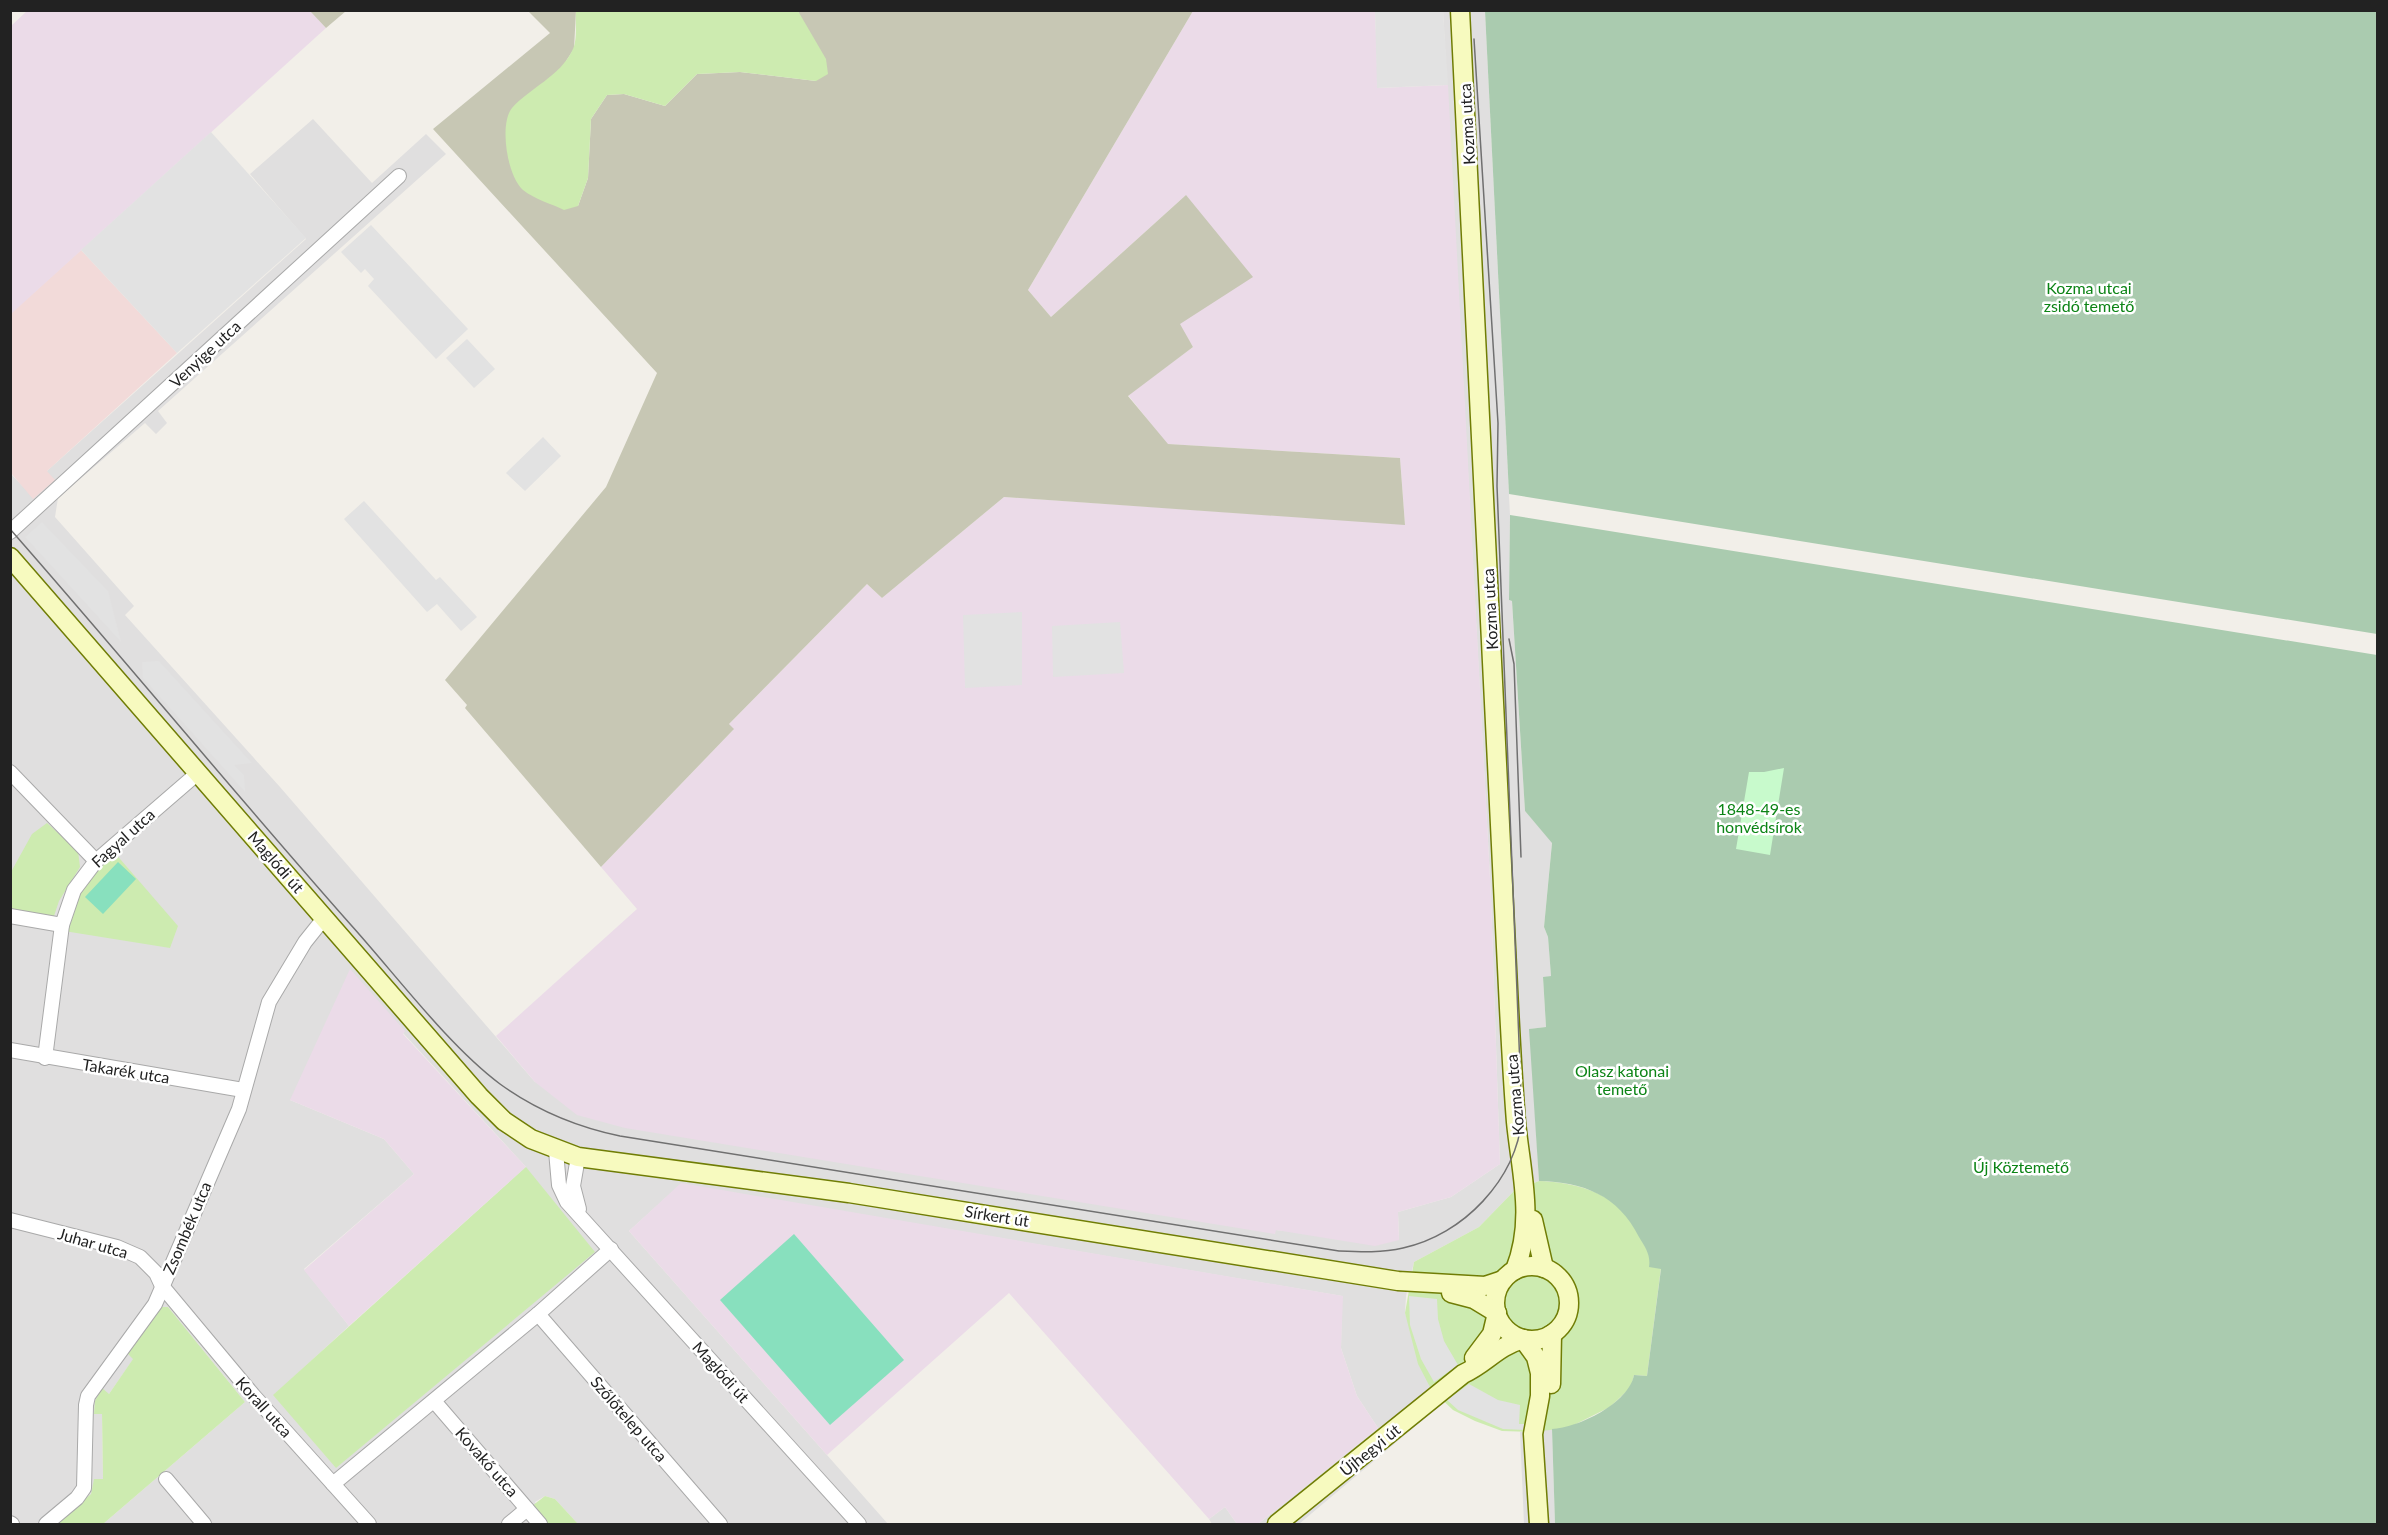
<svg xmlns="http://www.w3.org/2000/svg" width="2388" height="1535" font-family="Lato,sans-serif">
<rect width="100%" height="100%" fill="#f2efe9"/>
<g fill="#e0dfdf" fill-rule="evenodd">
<path d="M1443,11H1485L1510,515L1509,600L1512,601L1525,811L1552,842L1544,927L1548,937L1551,976L1543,978L1546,1027L1530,1029L1539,1181L1515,1190L1479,1227L1414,1262L1406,1296L1405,1313L1431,1389L1444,1402L1299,1524H1258L1378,1428L1357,1396L1341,1348L1342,1296L681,1184L629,1231L888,1524H578L555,1499L545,1496L535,1502L546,1524H103L245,1402L168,1307L127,1354L134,1358L109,1394L102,1413L103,1479L86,1500L55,1524H11L10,473L34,498L47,471L306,239L250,174L313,119L372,183L426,134L446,154L158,411L167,423L156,434L145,423L58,498L55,517L134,606L125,615L280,787L535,1082L1275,1233V1230L1399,1240L1398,1212L1451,1197L1500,1164L1491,897ZM405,1031L403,1033L526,1167L274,1395L349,1326L304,1269L414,1174L384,1139L290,1100Z"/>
<polygon points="1552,1429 1555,1524 1524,1524 1520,1432"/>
<polygon points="1225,1507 1237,1524 1212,1524 1209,1519"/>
</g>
<polygon fill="#f2dad9" points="81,250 177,353 47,471 55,480 33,499 11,473 10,314"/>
<g fill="#ebdbe8">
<polygon points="28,10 310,11 326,28 11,314 11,26"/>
<polygon points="1193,11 1375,11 1378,88 1448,85 1491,897 1500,1164 1451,1197 1398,1212 1399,1240 1375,1246 1276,1230 1275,1234 625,1128 577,1115 535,1082 496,1036 637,909 601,867 733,730 729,724 867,584 882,598 1004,497 1405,524 1400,458 1167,444 1128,395 1193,347 1179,325 1186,195 1051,317 1028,290"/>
<polygon points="350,969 405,1031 403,1034 526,1167 349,1326 304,1270 414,1174 384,1139 290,1100"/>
<polygon points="681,1183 1343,1296 1341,1348 1357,1396 1378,1428 1258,1524 1237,1524 1225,1507 1209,1519 1009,1293 827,1455 629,1231"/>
</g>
<g fill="#c7c7b4">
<polygon points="310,11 346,11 326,28"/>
<polygon points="528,11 576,11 574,49 566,61 578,206 588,178 591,119 607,95 624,94 665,106 697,74 740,72 816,81 798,11 1193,11 1028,290 1051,317 1186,195 1253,277 1180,324 1193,347 1128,396 1168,444 1400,458 1405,525 1004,497 882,598 867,584 729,724 734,729 601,867 465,708 467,705 445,680 606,487 657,373 433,129 550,33"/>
</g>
<g fill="#cdebb0">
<path d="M576,11H798L826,59L828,74L816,81L740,72L697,74L665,106L624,94L607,95L591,119L588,178L578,206L564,210C552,204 534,199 523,190C507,176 499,124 512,108C530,88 560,76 572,51C578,41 575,22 576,11Z"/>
<polygon points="47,823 78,851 80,867 59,901 53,919 11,910 11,872 32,834"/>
<polygon points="114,852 178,926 170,948 64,931 80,886"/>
<polygon points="526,1167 595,1252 336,1468 273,1395"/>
<path d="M1539,1181C1572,1182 1611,1191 1631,1221C1642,1237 1647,1254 1661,1268L1647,1376L1634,1375L1631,1387L1610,1407L1568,1428L1532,1432L1502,1431L1475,1421L1453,1410L1431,1389L1418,1364L1405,1313L1414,1262L1479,1227L1515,1190Z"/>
<polygon points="160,1307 168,1307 245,1402 103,1524 55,1524 91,1494 94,1479 103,1479 102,1414 94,1414 95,1401 102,1388 109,1394 133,1359 127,1353"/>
<polygon points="545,1496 555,1499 578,1524 546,1524 532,1506"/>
</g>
<g fill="#aacbaf">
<polygon points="1485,11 2377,11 2377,634 1509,494"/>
<path d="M1510,515L2377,655V1524H1555L1552,1429C1578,1428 1629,1403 1634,1375L1647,1376L1661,1269L1649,1267C1651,1255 1645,1247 1639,1237C1618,1195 1583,1182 1539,1181L1529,1029L1546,1027L1543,977L1551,976L1548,937L1544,927L1552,843L1525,811L1512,601L1509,600Z"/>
</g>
<polygon fill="#c8facc" points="1784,768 1770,855 1736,849 1749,772 1764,772"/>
<g fill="#88e0be">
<polygon points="118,862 136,879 103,914 85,897"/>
<polygon points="794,1234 904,1360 830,1425 720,1300"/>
</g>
<g fill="#e2e2e2">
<polygon points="1375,11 1443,11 1448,85 1377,88"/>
<polygon points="211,132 306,238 177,353 81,250"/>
<polygon points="371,225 468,329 436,359 368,286 374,279 365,269 361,273 341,252"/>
<polygon points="467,339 495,369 474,388 446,358"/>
<polygon points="543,437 561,456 525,491 506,473"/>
<polygon points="364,501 436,580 440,577 477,617 461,631 437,604 427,612 344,519"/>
<polygon points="42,522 108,591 121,642 25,537"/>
<polygon points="1022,612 1022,685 965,688 963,615"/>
<polygon points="1120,622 1124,673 1053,677 1052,626"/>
<polygon points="159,661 252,763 234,765 244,775 245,792 143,678 142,662"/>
<polygon points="1409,1296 1437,1299 1438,1319 1444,1341 1458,1365 1434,1382 1421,1359 1410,1325"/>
<polygon points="1469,1384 1498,1400 1520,1405 1519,1424 1526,1424 1526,1430 1503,1429 1458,1410 1447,1400"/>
</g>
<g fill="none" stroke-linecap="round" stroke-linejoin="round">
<g stroke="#a9a9a9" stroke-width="16">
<g id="street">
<polyline points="10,532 399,176"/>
<polyline points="10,772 96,861"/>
<polyline points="10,916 62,925"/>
<polyline points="10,1050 243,1090"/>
<polyline points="45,1058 62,925 74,890 96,861 199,772"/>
<polyline points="556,1151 559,1185 567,1202 859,1524"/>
<polyline points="578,1157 573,1186 579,1209"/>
<polyline points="10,1220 117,1247 140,1257 156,1273 162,1286 253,1395 369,1524"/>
<polyline points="538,1314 720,1524"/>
<polyline points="434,1401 540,1524"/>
<polyline points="166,1479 204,1524"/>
<polyline points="333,1484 538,1314 611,1249"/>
<polyline points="10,1523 12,1524"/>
<polyline points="46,1524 77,1498 84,1488 86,1405 88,1396 155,1304 239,1109 269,1002 305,942 325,917"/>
<polyline points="509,1524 527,1509"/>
</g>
</g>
<g stroke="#707d05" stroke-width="21">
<g id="secondary">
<path d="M1460,10L1509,1008C1511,1046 1513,1084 1516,1122C1521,1173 1535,1220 1515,1270"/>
<polyline points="10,557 479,1096 504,1121 531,1139 578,1157 849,1193 1398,1281 1485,1286 1503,1280"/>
<polyline points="1533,1220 1544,1268"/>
<circle cx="1532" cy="1303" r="37"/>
<polyline points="1451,1293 1474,1299 1497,1313"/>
<polyline points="1523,1339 1536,1357 1540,1373 1540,1396 1533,1434 1539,1524"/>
<polyline points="1474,1358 1492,1334 1497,1313"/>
<polyline points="1551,1384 1552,1334"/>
<path d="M1277,1524L1463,1374C1487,1363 1496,1347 1523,1339"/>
</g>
</g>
<use href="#street" stroke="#fff" stroke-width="14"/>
<use href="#secondary" stroke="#f7fabf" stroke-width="18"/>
<g stroke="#707070" stroke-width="1.5">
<path d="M10,529C125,660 236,795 351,925C396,975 448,1045 500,1084C536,1110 577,1127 620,1136L1339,1251C1361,1252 1382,1253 1403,1248C1463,1235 1516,1180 1522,1118L1497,486L1498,423L1474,39"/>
<polyline points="1509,639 1514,664 1521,857"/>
</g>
</g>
<g text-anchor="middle" stroke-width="5" stroke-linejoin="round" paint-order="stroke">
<g font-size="16" fill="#222" stroke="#fff">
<text transform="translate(1467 124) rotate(-93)" y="6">Kozma utca</text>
<text transform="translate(205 354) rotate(-43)" y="6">Venyige utca</text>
<text transform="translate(1490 609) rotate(-93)" y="6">Kozma utca</text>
<text transform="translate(123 838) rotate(-42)" y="6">Fagyal utca</text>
<text transform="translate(276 862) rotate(49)" y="6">Maglódi út</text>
<text transform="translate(126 1071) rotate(9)" y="6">Takarék utca</text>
<text transform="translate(1515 1095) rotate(-95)" y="6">Kozma utca</text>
<text transform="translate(997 1216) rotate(9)" y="6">Sírkert út</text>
<text transform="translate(187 1228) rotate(-67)" y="6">Zsombék utca</text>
<text transform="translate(93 1243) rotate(16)" y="6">Juhar utca</text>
<text transform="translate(721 1372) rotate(48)" y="6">Maglódi út</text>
<text transform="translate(264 1407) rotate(48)" y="6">Korall utca</text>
<text transform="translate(629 1419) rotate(49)" y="6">Szőlőtelep utca</text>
<text transform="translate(1370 1450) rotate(-39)" y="6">Újhegyi út</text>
<text transform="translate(487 1462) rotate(49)" y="6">Kovakő utca</text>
</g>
<g font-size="16" fill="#0c8416" stroke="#fff">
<text x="2089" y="294">Kozma utcai<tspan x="2089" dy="18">zsidó temető</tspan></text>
<text x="1759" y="815">1848-49-es<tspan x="1759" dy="18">honvédsírok</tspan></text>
<text x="1622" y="1077">Olasz katonai<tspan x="1622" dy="18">temető</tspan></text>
<text x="2021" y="1173">Új Köztemető</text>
</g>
</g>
<rect width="2388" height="1535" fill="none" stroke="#222222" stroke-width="24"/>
</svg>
